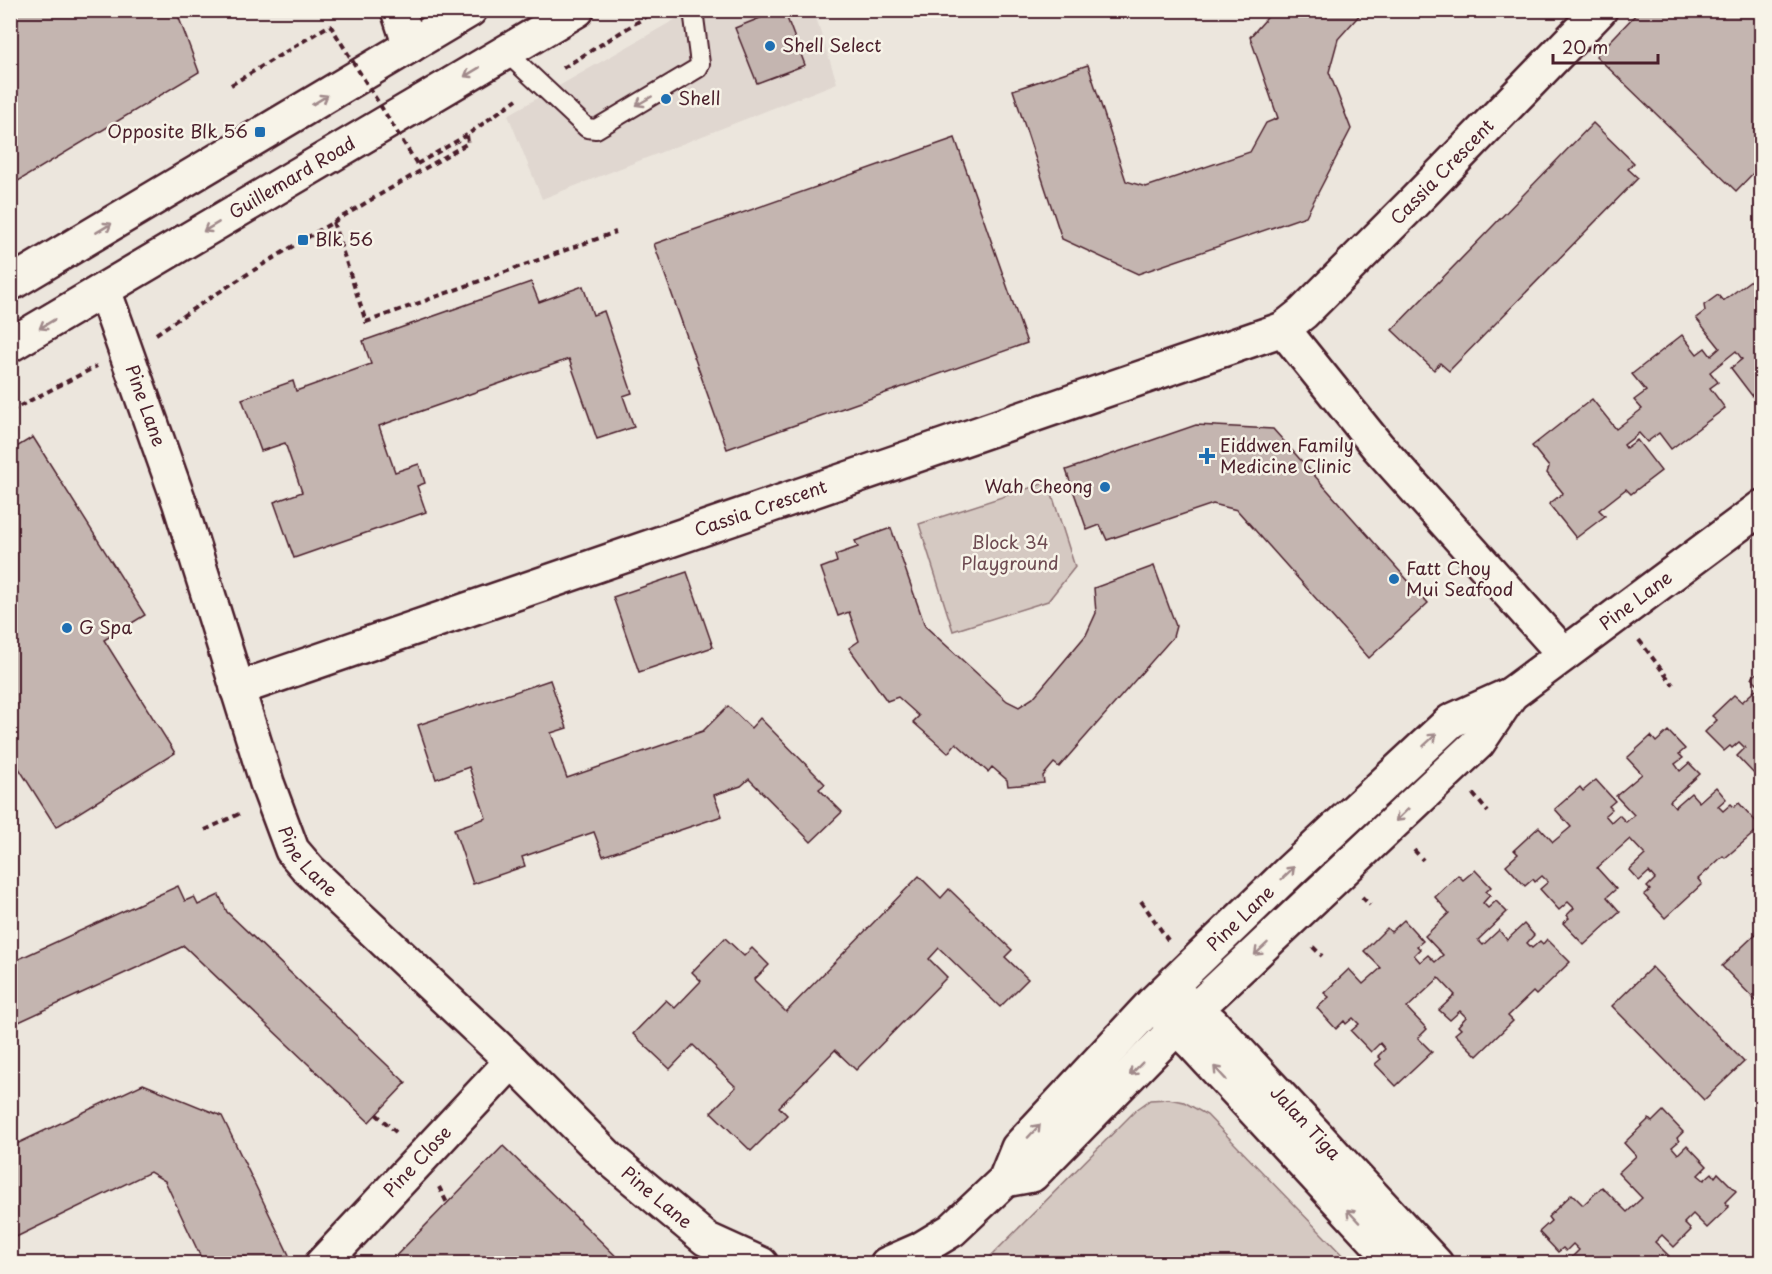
<svg xmlns="http://www.w3.org/2000/svg" width="1772" height="1274" font-family="'Playpen Sans',sans-serif">
<rect width="100%" height="100%" fill="#ece6dd"/>
<filter id="ink" filterUnits="userSpaceOnUse"><feTurbulence type="fractalNoise" baseFrequency=".0167" numOctaves="2"/><feDisplacementMap in="SourceGraphic" scale="12" xChannelSelector="R" yChannelSelector="G"/><feConvolveMatrix kernelMatrix="1 2 1 2 8 2 1 2 1" color-interpolation-filters="sRGB"/></filter>
<g filter="url(#ink)">
<polygon fill="#e0d7d0" points="690,11 814,11 837,83 542,199 508,115"/>
<g fill="#d5c9c2" stroke="#907476" stroke-width="1.5">
<polygon points="1048,482 1075,567 1048,601 953,631 919,524"/>
<polygon points="1168,1099 1184,1102 1207,1115 1350,1263 984,1263 1136,1110 1150,1100"/>
</g>
<g fill="#c4b5b0" stroke="#4a1f2b" stroke-width="1.5">
<polygon points="10,10 176,10 199,72 10,186"/>
<polygon points="780,10 784,10 805,65 757,83 735,28"/>
<polygon points="1274,10 1364,10 1338,39 1329,72 1351,129 1306,216 1138,274 1062,239 1013,90 1088,65 1126,181 1146,187 1250,152 1266,123 1278,118 1250,37"/>
<polygon points="1640,10 1762,10 1762,164 1736,191 1596,56"/>
<polygon points="1593,123 1634,163 1628,169 1638,178 1449,371 1440,363 1434,370 1392,330"/>
<polygon points="955,138 1027,343 727,449 654,244"/>
<polygon points="1751,280 1762,294 1762,303 1756,306 1762,313 1762,390 1753,397 1731,368 1742,359 1736,351 1710,372 1718,382 1710,388 1725,408 1671,449 1659,433 1647,442 1639,433 1624,445 1626,448 1637,440 1661,471 1631,494 1626,489 1599,510 1605,516 1576,538 1549,504 1563,493 1547,473 1549,467 1532,446 1592,399 1616,429 1642,409 1634,400 1646,391 1632,374 1682,335 1697,354 1705,348 1711,356 1720,348 1696,318 1705,311 1704,305 1718,295 1723,301"/>
<polygon points="531,282 539,302 583,286 593,315 604,311 632,393 623,396 634,427 597,439 569,359 379,426 395,472 419,464 425,483 417,486 426,512 294,558 274,502 302,492 285,443 261,451 242,399 293,381 296,391 371,364 363,341"/>
<polygon points="1196,425 1273,429 1428,603 1369,658 1237,510 1213,504 1107,540 1100,525 1087,530 1066,470"/>
<polygon points="33,437 145,615 104,640 175,753 56,827 10,754 10,451"/>
<polygon points="891,528 925,626 1007,701 1019,707 1033,698 1086,635 1096,613 1094,588 1154,566 1176,626 1173,637 1059,767 1054,763 1043,776 1044,783 1008,786 1007,780 992,767 988,772 956,743 948,753 913,722 919,716 898,697 887,701 849,648 859,641 849,612 838,616 821,568 837,562 835,555 858,547 855,541"/>
<polygon points="687,572 713,647 639,672 613,597"/>
<polygon points="1762,668 1762,772 1757,777 1737,756 1745,748 1739,742 1732,748 1730,746 1724,751 1705,732 1717,720 1712,716 1734,695 1742,702 1760,686 1752,678"/>
<polygon points="550,680 567,728 551,733 567,778 703,731 728,706 751,728 760,718 825,784 819,789 842,812 811,842 749,779 741,786 714,795 722,816 603,856 594,832 522,857 525,866 473,884 454,829 486,818 469,767 436,779 418,725"/>
<polygon points="1668,731 1685,749 1679,754 1683,758 1675,764 1680,771 1689,763 1700,774 1670,801 1675,807 1691,793 1699,802 1716,787 1726,799 1718,806 1723,811 1731,804 1734,807 1739,803 1761,827 1725,858 1723,856 1698,879 1702,884 1665,918 1644,895 1650,890 1647,887 1655,879 1649,872 1639,881 1629,870 1645,855 1630,839 1597,868 1616,889 1607,897 1620,912 1584,945 1563,923 1569,918 1567,915 1574,908 1568,902 1559,910 1540,889 1548,882 1542,876 1535,882 1533,879 1525,886 1506,865 1518,854 1514,850 1539,827 1553,842 1571,827 1555,809 1580,787 1583,791 1596,780 1615,801 1609,806 1612,809 1605,815 1611,822 1619,815 1626,822 1634,815 1616,796 1642,774 1627,758 1651,736 1656,742"/>
<polygon points="1475,870 1491,887 1486,892 1490,895 1483,903 1488,908 1496,901 1507,912 1478,940 1483,945 1499,930 1507,940 1524,924 1534,935 1527,943 1532,948 1540,941 1543,944 1547,939 1570,962 1536,995 1533,992 1508,1016 1513,1021 1477,1056 1455,1034 1461,1029 1458,1026 1466,1017 1460,1011 1450,1020 1439,1010 1455,995 1439,978 1407,1008 1427,1029 1418,1038 1432,1052 1396,1086 1375,1064 1381,1059 1378,1056 1385,1049 1380,1043 1371,1052 1351,1031 1359,1024 1353,1018 1346,1024 1344,1021 1336,1029 1317,1008 1329,997 1324,993 1349,969 1363,984 1381,968 1364,951 1387,928 1391,932 1404,920 1423,941 1417,946 1420,949 1414,955 1420,962 1428,955 1435,962 1443,955 1425,936 1449,913 1435,897 1458,875 1463,880"/>
<polygon points="919,876 941,898 949,889 1012,950 1005,957 1028,979 1000,1007 939,948 929,959 947,977 856,1070 835,1050 779,1107 787,1115 751,1151 711,1112 736,1087 693,1045 670,1069 633,1034 666,1000 675,1008 701,981 692,972 725,938 744,956 752,948 769,965 754,980 786,1012"/>
<polygon points="178,886 185,901 194,897 198,905 219,895 227,912 406,1083 369,1122 184,946 10,1026 10,963"/>
<polygon points="1762,928 1762,1007 1722,966"/>
<polygon points="1652,967 1744,1062 1704,1100 1612,1006"/>
<polygon points="143,1084 222,1116 289,1255 272,1264 248,1264 245,1257 233,1264 204,1264 165,1181 150,1172 10,1240 10,1147"/>
<polygon points="1663,1111 1683,1132 1677,1138 1679,1141 1672,1147 1678,1154 1687,1145 1707,1166 1698,1175 1704,1180 1712,1173 1715,1177 1718,1173 1736,1191 1725,1202 1729,1207 1707,1228 1693,1214 1684,1223 1691,1230 1674,1247 1662,1235 1655,1242 1669,1256 1660,1264 1655,1264 1649,1257 1641,1264 1578,1264 1572,1257 1579,1250 1573,1244 1566,1251 1563,1248 1558,1252 1539,1232 1551,1221 1548,1217 1572,1194 1583,1205 1602,1187 1627,1212 1642,1198 1618,1173 1636,1156 1624,1143 1649,1119 1652,1122"/>
<polygon points="503,1146 624,1264 388,1264"/>
</g>
<g fill="none" stroke-linecap="round" stroke-linejoin="round">
<g stroke="#4a1f2b" stroke-width="22">
<polyline id="lane" points="506,52 587,128 596,129 698,68 700,64 693,10"/>
</g>
<g stroke="#4a1f2b" stroke-width="38">
<g id="street">
<polyline points="398,10 410,46"/>
<path id="s1" d="M104,290L180,504L267,783L292,850L309,870L512,1061L609,1158L706,1239L761,1264"/>
<polyline points="1283,329 1378,447 1564,654"/>
<path id="s2" d="M237,689L1283,329L1303,313L1411,205L1600,10"/>
<path id="s3" d="M1180,997L1212,1023L1436,1264"/>
<polyline points="1162,1013 1193,1044 1397,1264"/>
<polyline points="1005,1180 1032,1175 1177,1027 1478,743 1511,694"/>
<path id="s4" d="M322,1264L512,1061"/>
<path id="s5" d="M887,1264L919,1250L952,1230L1005,1180L1018,1148L1152,1004L1291,870L1451,721L1511,694L1762,507"/>
</g>
</g>
<g stroke="#4a1f2b" stroke-width="38">
<g id="primary">
<polyline points="10,284 470,10"/>
<path id="s6" d="M10,345L577,10"/>
</g>
</g>
<g stroke="#4a1f2b" stroke-width="4" stroke-dasharray="6 4.5" stroke-linecap="butt">
<polyline points="563,68 657,10"/>
<polyline points="231,85 330,25"/>
<polyline points="417,164 467,135"/>
<polyline points="333,222 366,322 616,232"/>
<path d="M156,334C256,265 363,205 468,143L467,135L517,99"/>
<polyline points="10,411 97,366"/>
<polyline points="1639,640 1673,685"/>
<polyline points="1473,794 1488,812"/>
<polyline points="205,830 241,813"/>
<polyline points="1414,850 1423,860"/>
<polyline points="1362,897 1370,905"/>
<polyline points="1141,901 1168,940"/>
<polyline points="1313,947 1322,956"/>
<polyline points="376,1114 397,1133"/>
<polyline points="439,1187 447,1203"/>
</g>
<use href="#lane" stroke="#f7f3e8" stroke-width="18"/>
<use href="#street" stroke="#f7f3e8" stroke-width="33"/>
<use href="#primary" stroke="#f7f3e8" stroke-width="33"/>
<polyline stroke="#4a1f2b" stroke-width="4" stroke-dasharray="6 4.5" stroke-linecap="butt" points="330,25 417,164"/>
</g>
<defs><path id="oneway-shaft" d="M-6 0H5M1.5-3L5.5 0L1.5 3" fill="none" stroke-width="1.6" stroke-linecap="round" stroke-linejoin="round" transform="scale(1.5)"/></defs>
<g stroke="#a0898a">
<use href="#oneway-shaft" transform="translate(472 72) rotate(149)"/>
<use href="#oneway-shaft" transform="translate(320 100) rotate(-31)"/>
<use href="#oneway-shaft" transform="translate(644 101) rotate(150)"/>
<use href="#oneway-shaft" transform="translate(211 227) rotate(149)"/>
<use href="#oneway-shaft" transform="translate(104 228) rotate(-31)"/>
<use href="#oneway-shaft" transform="translate(47 324) rotate(149)"/>
<use href="#oneway-shaft" transform="translate(1430 740) rotate(-43)"/>
<use href="#oneway-shaft" transform="translate(1402 815) rotate(136)"/>
<use href="#oneway-shaft" transform="translate(1288 873) rotate(-44)"/>
<use href="#oneway-shaft" transform="translate(1261 949) rotate(137)"/>
<use href="#oneway-shaft" transform="translate(1136 1069) rotate(135)"/>
<use href="#oneway-shaft" transform="translate(1220 1073) rotate(-133)"/>
<use href="#oneway-shaft" transform="translate(1034 1131) rotate(-47)"/>
<use href="#oneway-shaft" transform="translate(1353 1216) rotate(-133)"/>
</g>
</g>
<g fill="#1f6fb2" stroke="#f7f3e8" stroke-width="2">
<circle cx="770" cy="46" r="6"/>
<circle cx="666" cy="99" r="6"/>
<rect x="254" y="126" width="12" height="12" rx="3"/>
<rect x="297" y="234" width="12" height="12" rx="3"/>
<path d="M1204 447h6v6h6v6h-6v6h-6v-6h-6v-6h6z"/>
<circle cx="1105" cy="487" r="6"/>
<circle cx="1394" cy="579" r="6"/>
<circle cx="67" cy="628" r="6"/>
</g>
<g text-anchor="middle" stroke-width="5" stroke-linejoin="round" paint-order="stroke">
<g font-size="18" fill="#4a1f2b" stroke="#f7f3e8" text-anchor="start">
<text x="782" y="52">Shell Select</text>
<text x="678" y="105">Shell</text>
<text x="248" y="138" text-anchor="end">Opposite Blk 56</text>
<text x="315" y="246">Blk 56</text>
<text x="1220" y="452">Eiddwen Family<tspan x="1220" dy="21">Medicine Clinic</tspan></text>
<text x="1093" y="493" text-anchor="end">Wah Cheong</text>
<text x="1406" y="575">Fatt Choy<tspan x="1406" dy="21">Mui Seafood</tspan></text>
<text x="79" y="634">G Spa</text>
</g>
<g font-size="18" fill="#4a1f2b" stroke="#f7f3e8">
<text dy="6" stroke="none"><textPath href="#s2" startOffset="1330">Cassia Crescent</textPath></text>
<text dy="6" stroke="none"><textPath href="#s6" startOffset="328">Guillemard Road</textPath></text>
<text dy="6" stroke="none"><textPath href="#s1" startOffset="123">Pine Lane</textPath></text>
<text dy="6" stroke="none"><textPath href="#s2" startOffset="554">Cassia Crescent</textPath></text>
<text dy="6" stroke="none"><textPath href="#s5" startOffset="1011">Pine Lane</textPath></text>
<text dy="6" stroke="none"><textPath href="#s1" startOffset="609">Pine Lane</textPath></text>
<text dy="6" stroke="none"><textPath href="#s5" startOffset="501">Pine Lane</textPath></text>
<text dy="6" stroke="none"><textPath href="#s3" startOffset="178">Jalan Tiga</textPath></text>
<text dy="6" stroke="none"><textPath href="#s4" startOffset="140">Pine Close</textPath></text>
<text dy="6" stroke="none"><textPath href="#s1" startOffset="1095">Pine Lane</textPath></text>
</g>
<g font-size="18" fill="#6d4a51" stroke="#f7f3e8">
<text x="1010" y="549">Block 34<tspan x="1010" dy="21">Playground</tspan></text>
</g>
</g>
<rect width="1772" height="1274" fill="none" stroke="#f7f3e8" stroke-width="36"/>
<rect x="18" y="18" width="1736" height="1238" fill="none" stroke="#4a1f2b" stroke-width="2" filter="url(#ink)"/>
<path d="M1553 54v9h105v-9" fill="none" stroke="#4a1f2b" stroke-width="3"/>
<text x="1562" y="54" font-size="18" fill="#4a1f2b" stroke="#f7f3e8" stroke-width="4.5" paint-order="stroke">20 m</text>
</svg>
